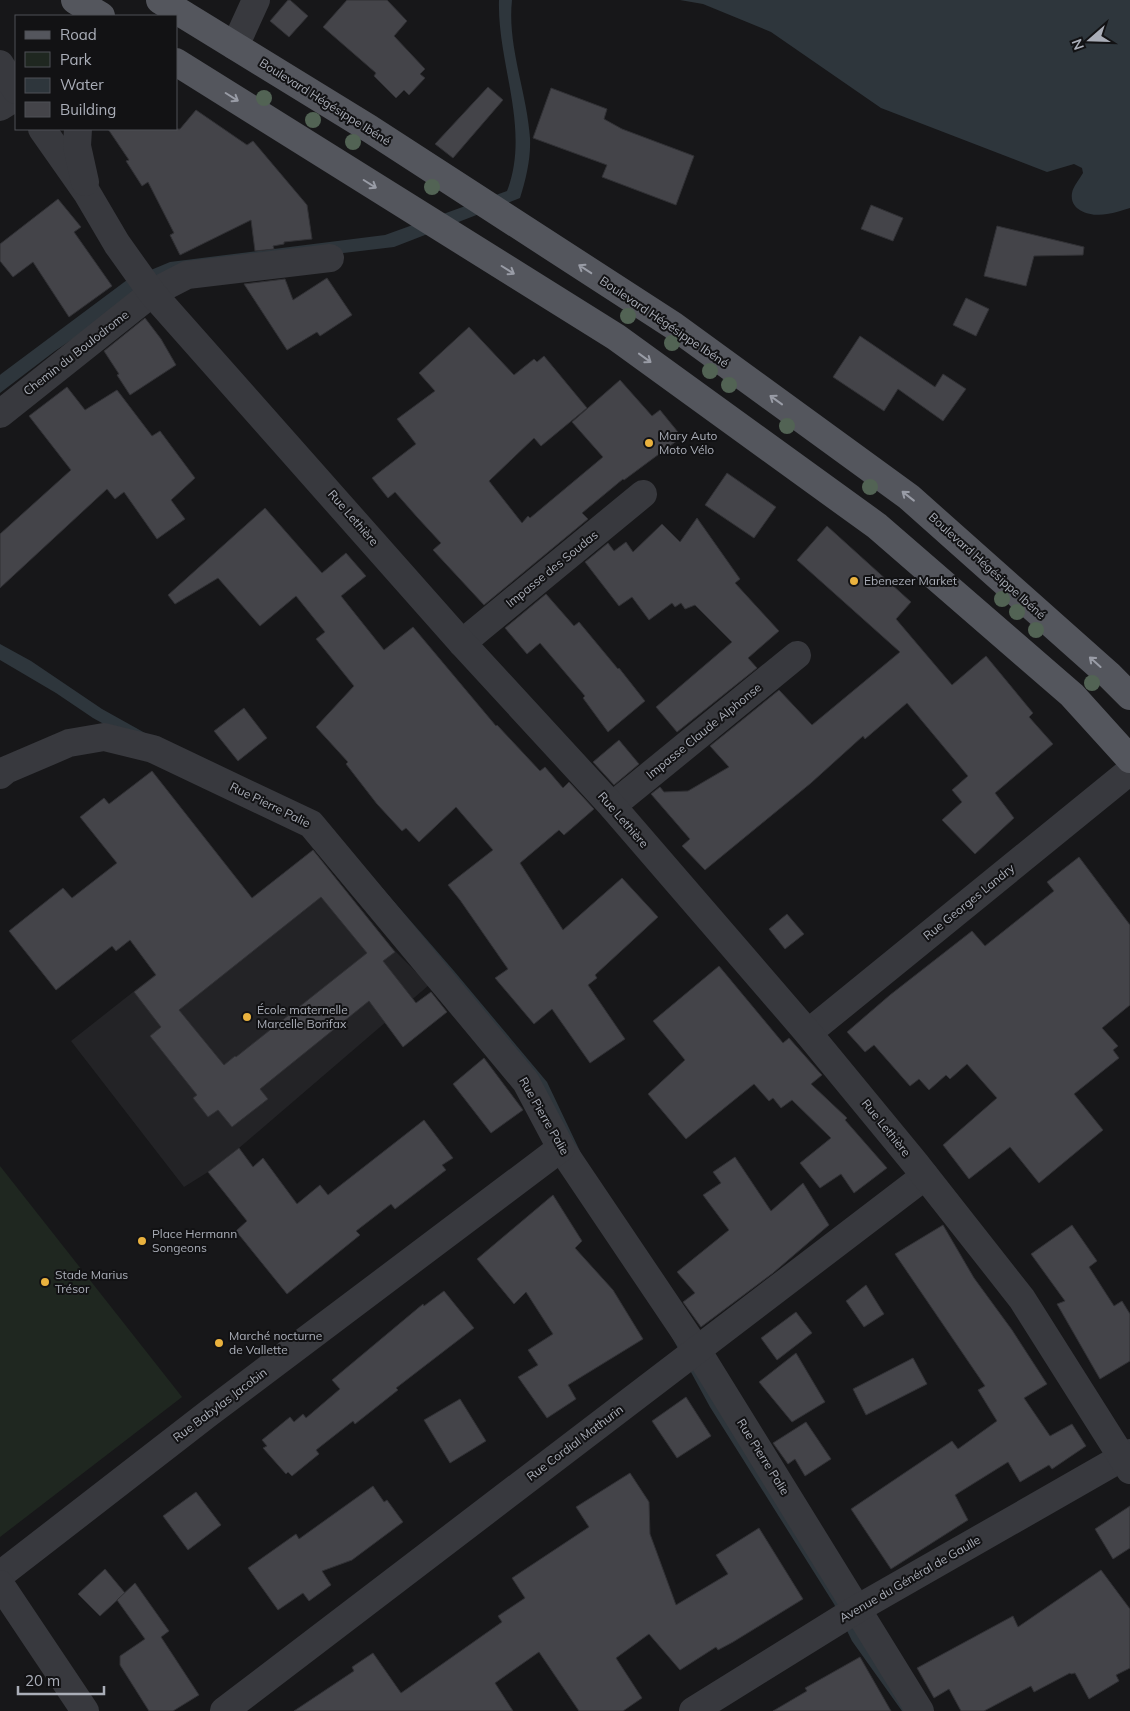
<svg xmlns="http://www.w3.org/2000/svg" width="1130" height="1711" font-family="Mulish,sans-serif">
<rect width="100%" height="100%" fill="#171719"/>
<polygon fill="#232326" points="313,850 391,947 429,985 239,1148 208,1172 184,1187 71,1041"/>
<polygon fill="#1f2720" points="0,1166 182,1397 0,1537"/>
<g fill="#2e363c">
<path d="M499,0H512C507,46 527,92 530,138C531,158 526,179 520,198L394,247L234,266L86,330L55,351L0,393V375L1,374L127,280L170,262L385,235L507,191C531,129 497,63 499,0Z"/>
<path d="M680,0H1130V208C1122,210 1115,213 1107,214C1093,217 1069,212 1072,193C1073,187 1080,178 1083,173L1082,168L1074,164L1047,172L881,108L771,32L703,4Z"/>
<polygon points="0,644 31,661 102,709 206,767 318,825 337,841 370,874 454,971 547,1082 588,1168 630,1236 724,1407 845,1598 864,1634 918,1711 902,1711 852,1641 834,1604 710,1407 632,1264 584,1185 535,1087 417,948 362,883 318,840 226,792 93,718 56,693 0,660"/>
</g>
<g fill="#444449" stroke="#313135" fill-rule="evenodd">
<polygon points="288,0 290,0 308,16 289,37 270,21"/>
<polygon points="347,0 387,0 407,21 394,36 425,69 420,74 425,78 409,95 404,90 396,98 374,76 376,73 323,27"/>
<polygon points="488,87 503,100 453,158 435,144"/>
<polygon points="551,88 607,109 604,119 622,129 694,156 676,205 602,177 607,165 533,138"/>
<polygon points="196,110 247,145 253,141 307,205 312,239 284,242 284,244 273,246 274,249 255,251 251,220 180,255 170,235 174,233 148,182 142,186 126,161 129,160 108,129 180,129"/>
<polygon points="58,199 81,227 74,232 112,286 69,317 33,262 13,277 0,261 0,244"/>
<polygon points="871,205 903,218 893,241 861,229"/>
<polygon points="997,226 1084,247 1083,255 1034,256 1026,286 984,276"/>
<polygon points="327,278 352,315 320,336 317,332 287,350 244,284 285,279 293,300"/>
<polygon points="966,298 989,309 976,336 953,325"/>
<polygon points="145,318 161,339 176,365 130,395 117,375 119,374 104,351"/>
<polygon points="469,327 514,375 534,359 537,362 544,356 587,408 541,446 534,438 489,481 522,523 528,516 530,518 603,457 572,422 620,380 652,416 660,410 682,437 624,480 623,479 582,513 588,519 484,605 433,550 441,543 417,517 395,492 388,498 372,478 416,444 397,419 435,391 419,373"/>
<polygon points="860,336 935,387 943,374 966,389 943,421 898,389 884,411 833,377"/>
<polygon points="67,387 85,410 117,390 152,436 160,431 195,478 171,500 185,519 157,539 124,492 115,499 107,489 0,588 0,534 71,470 29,416"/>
<polygon points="727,473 776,507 754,538 705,505"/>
<polygon points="265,508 322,573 346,553 366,576 341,596 384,650 413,627 496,726 497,725 540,771 545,767 563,788 569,782 594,809 564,835 559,830 520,863 563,930 622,878 658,917 595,975 597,978 588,985 625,1039 590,1063 552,1009 534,1024 495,978 508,969 460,900 448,885 493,850 456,807 419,842 406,828 402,831 377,804 346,764 348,762 316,727 354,686 316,639 325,632 296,596 260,626 218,578 175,604 168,595"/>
<polygon points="697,518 740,579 735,583 779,631 748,658 757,668 677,732 656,707 732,642 695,605 685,609 681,603 675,607 672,603 649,620 632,597 619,606 585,562 608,543 614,551 626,542 633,552 662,524 680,542"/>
<polygon points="827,526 911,602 896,619 952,685 986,656 1033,713 1029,717 1053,744 995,793 1014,818 975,854 942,820 962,802 952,790 968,776 907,703 865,739 863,736 811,783 705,870 682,846 690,839 651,794 660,787 664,792 688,791 729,767 710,746 779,690 812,725 900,652 797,560"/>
<polygon points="546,594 574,626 579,622 618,669 619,668 645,701 608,732 583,698 585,696 540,643 527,654 505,628"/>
<polygon points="244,708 267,738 238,761 214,731"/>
<polygon points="619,740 639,764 614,785 593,762"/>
<path d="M152,771L252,898L313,850L395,952L383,961L416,1003L431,992L447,1012L403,1047L369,1001L260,1089L268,1099L232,1127L218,1110L208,1117L193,1098L197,1095L150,1036L161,1027L134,992L156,975L130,940L116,951L112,946L56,990L9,931L63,888L72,898L117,863L80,817L104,798L109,804ZM321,897L367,953L236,1057L235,1056L224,1065L179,1010Z"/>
<polygon points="1079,857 1130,925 1130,1005 1102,1028 1118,1046 1113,1050 1119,1058 1074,1094 1103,1130 1039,1183 1010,1147 969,1179 943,1145 997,1098 967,1064 950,1079 946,1075 929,1090 919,1079 910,1086 874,1045 865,1052 847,1032 890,995 972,931 985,946 1054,891 1047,882"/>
<polygon points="787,914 804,934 785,949 769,929"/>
<polygon points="719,966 783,1043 789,1038 820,1073 822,1075 811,1084 847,1118 845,1120 887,1168 854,1193 841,1174 820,1188 800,1163 831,1138 792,1100 781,1108 773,1098 769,1101 754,1084 686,1139 648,1094 685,1060 653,1021"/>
<polygon points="484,1058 523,1110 491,1133 453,1084"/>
<polygon points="424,1120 453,1158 442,1165 446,1170 395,1209 391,1204 356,1231 360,1235 287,1294 236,1231 247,1221 208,1172 239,1148 253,1167 263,1158 297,1204 320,1185 328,1195"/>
<polygon points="735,1157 771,1211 803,1183 829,1225 773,1273 701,1327 683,1302 695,1293 677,1272 729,1230 703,1195 721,1183 713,1172"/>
<polygon points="553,1195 582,1241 575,1248 613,1290 643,1339 568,1385 576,1399 547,1418 518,1377 538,1365 528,1350 553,1334 526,1292 514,1304 477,1259"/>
<polygon points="943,1225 974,1278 1012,1330 1047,1384 1024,1398 1050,1436 1072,1424 1086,1446 1052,1469 1049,1465 1020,1482 1008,1462 955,1495 968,1520 891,1569 851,1509 952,1441 958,1449 997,1421 978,1390 985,1386 895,1254"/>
<polygon points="1072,1225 1097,1261 1089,1267 1114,1306 1122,1301 1130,1314 1130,1361 1100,1379 1057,1304 1065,1301 1031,1254"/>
<polygon points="866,1285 884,1314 864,1327 846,1301"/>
<polygon points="444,1291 474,1328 396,1388 398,1390 355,1424 353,1421 316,1450 319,1454 292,1476 288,1472 286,1474 263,1448 267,1446 262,1440 290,1417 294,1422 303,1414 306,1418 340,1389 332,1380 423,1304 424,1306"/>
<polygon points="796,1312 812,1333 777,1360 761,1338"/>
<polygon points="796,1353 825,1402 792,1422 759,1382"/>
<polygon points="913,1358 927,1384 866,1415 853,1389"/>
<polygon points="686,1397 711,1436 677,1458 652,1421"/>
<polygon points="460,1399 486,1441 450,1463 424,1420"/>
<polygon points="806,1422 831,1459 805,1476 795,1459 788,1464 773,1443"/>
<polygon points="630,1473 649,1502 650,1534 676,1605 728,1574 716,1555 759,1528 803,1599 733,1642 718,1650 716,1647 680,1670 649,1634 616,1658 642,1698 623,1711 579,1711 539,1652 495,1683 513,1711 294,1711 354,1671 352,1667 373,1653 401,1693 502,1622 498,1616 525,1598 512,1578 589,1527 576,1507"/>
<polygon points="373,1486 384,1502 387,1500 403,1522 352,1560 322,1571 331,1585 309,1601 303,1593 278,1610 248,1568 296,1534 299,1539"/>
<polygon points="196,1492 221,1525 188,1550 163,1516"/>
<polygon points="1130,1506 1130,1548 1113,1559 1095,1529"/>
<polygon points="105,1569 125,1593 100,1616 78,1594"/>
<polygon points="1101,1570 1130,1609 1130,1668 1116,1675 1119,1681 1089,1699 1075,1673 1071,1674 1070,1673 1034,1692 1031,1686 984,1711 961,1711 949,1689 934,1698 917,1668 1013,1616 1018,1627"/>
<polygon points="135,1583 169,1631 161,1637 199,1695 173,1711 149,1711 120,1665 120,1656 145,1639 117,1600"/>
<polygon points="860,1657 891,1711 773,1711 807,1691 805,1688"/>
</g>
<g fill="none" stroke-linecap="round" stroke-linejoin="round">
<g stroke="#38393e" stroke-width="28">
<polyline points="235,46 256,0"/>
<polyline points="0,107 16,97"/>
<polyline points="0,414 152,293 187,275 330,258"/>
<polyline points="462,643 643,494"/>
<polyline points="0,775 6,770 69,743 104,737 153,749 311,824 526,1082 561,1148 697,1350 920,1711"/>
<polyline points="612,806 797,655"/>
<polyline points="808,1033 1130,771"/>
<polyline points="0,1575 209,1413 561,1148"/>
<polyline points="0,1584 85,1711"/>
<polyline points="224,1711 925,1176"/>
<polyline points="693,1711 857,1609 1130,1453"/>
</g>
<g stroke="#38393e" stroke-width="28">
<polyline points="0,64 16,90"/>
<polyline points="42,129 87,193 117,244 152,293 462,643 612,806 808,1033 915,1163 1022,1299 1130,1470"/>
<polyline points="78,129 77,146 85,182"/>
</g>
<g stroke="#54565d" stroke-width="28">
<polyline points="75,0 101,16"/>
<polyline points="160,0 370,129 674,326 909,497 1109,675 1130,696"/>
<polyline points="176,62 616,337 877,526 1072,695 1130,759"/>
</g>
</g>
<g fill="#526354">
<circle cx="264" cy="98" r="8"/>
<circle cx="313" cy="120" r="8"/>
<circle cx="353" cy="142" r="8"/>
<circle cx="432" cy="187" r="8"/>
<circle cx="628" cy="316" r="8"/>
<circle cx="672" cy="343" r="8"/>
<circle cx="710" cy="371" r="8"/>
<circle cx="729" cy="385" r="8"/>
<circle cx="787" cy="426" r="8"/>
<circle cx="870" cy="487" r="8"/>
<circle cx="1002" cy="599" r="8"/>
<circle cx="1017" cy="612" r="8"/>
<circle cx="1036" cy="630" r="8"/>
<circle cx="1092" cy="683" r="8"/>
</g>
<defs><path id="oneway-shaft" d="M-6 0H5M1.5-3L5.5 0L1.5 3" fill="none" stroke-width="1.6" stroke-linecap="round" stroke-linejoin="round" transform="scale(1.25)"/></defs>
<g stroke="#999ca6">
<use href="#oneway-shaft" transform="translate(232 97) rotate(32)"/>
<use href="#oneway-shaft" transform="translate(370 184) rotate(32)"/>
<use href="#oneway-shaft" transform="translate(585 269) rotate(-147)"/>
<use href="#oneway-shaft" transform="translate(508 270) rotate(32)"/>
<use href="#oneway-shaft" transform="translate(645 358) rotate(36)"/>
<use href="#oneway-shaft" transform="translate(776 400) rotate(-144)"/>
<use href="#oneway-shaft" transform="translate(908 496) rotate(-142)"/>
<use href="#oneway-shaft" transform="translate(1095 662) rotate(-138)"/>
</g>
<g fill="#eab23e" stroke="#121214" stroke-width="2">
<circle cx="649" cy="443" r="5"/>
<circle cx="854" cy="581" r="5"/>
<circle cx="247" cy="1017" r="5"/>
<circle cx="142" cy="1241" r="5"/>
<circle cx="45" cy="1282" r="5"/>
<circle cx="219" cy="1343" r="5"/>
</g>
<g text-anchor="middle" stroke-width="4" stroke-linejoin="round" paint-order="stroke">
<g font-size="12" fill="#aaaeb8" stroke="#121214">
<text transform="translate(325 102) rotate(32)" y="4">Boulevard Hégésippe Ibéné</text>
<text transform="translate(664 322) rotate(34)" y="4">Boulevard Hégésippe Ibéné</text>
<text transform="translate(76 353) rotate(-38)" y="4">Chemin du Boulodrome</text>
<text transform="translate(353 518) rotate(49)" y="4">Rue Lethière</text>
<text transform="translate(987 566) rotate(42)" y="4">Boulevard Hégésippe Ibéné</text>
<text transform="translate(552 569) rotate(-39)" y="4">Impasse des Soudas</text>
<text transform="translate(704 731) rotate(-39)" y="4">Impasse Claude Alphonse</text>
<text transform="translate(270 805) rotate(26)" y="4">Rue Pierre Palie</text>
<text transform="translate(623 820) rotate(49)" y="4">Rue Lethière</text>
<text transform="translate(969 902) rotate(-39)" y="4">Rue Georges Landry</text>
<text transform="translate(544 1116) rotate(60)" y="4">Rue Pierre Palie</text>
<text transform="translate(886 1128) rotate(51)" y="4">Rue Lethière</text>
<text transform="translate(220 1405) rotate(-37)" y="4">Rue Babylas Jacobin</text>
<text transform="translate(575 1443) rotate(-37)" y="4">Rue Cordial Mathurin</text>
<text transform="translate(763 1457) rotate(58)" y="4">Rue Pierre Palie</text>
<text transform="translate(910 1579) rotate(-30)" y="4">Avenue du Général de Gaulle</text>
</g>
<g font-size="12" fill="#aaaeb8" stroke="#121214" text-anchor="start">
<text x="659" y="440">Mary Auto<tspan x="659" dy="14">Moto Vélo</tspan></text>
<text x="864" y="585">Ebenezer Market</text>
<text x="257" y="1014">École maternelle<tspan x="257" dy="14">Marcelle Borifax</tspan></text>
<text x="152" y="1238">Place Hermann<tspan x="152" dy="14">Songeons</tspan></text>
<text x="55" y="1279">Stade Marius<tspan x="55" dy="14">Trésor</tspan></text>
<text x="229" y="1340">Marché nocturne<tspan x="229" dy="14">de Vallette</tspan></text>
</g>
</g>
<rect x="15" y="15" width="162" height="115" fill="#121214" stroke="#4f5056"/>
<rect x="25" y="31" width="25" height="8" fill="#54565d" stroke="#4f5056"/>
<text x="60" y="40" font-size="15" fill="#aaaeb8">Road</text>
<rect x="25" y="52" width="25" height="15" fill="#1f2720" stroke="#4f5056"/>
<text x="60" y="65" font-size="15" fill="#aaaeb8">Park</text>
<rect x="25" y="78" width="25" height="15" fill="#2e363c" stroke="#4f5056"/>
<text x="60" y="90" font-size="15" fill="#aaaeb8">Water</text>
<rect x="25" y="102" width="25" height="15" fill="#444449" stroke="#4f5056"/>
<text x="60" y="115" font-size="15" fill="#aaaeb8">Building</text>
<g transform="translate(1090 40) rotate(250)" stroke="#121214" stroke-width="4" paint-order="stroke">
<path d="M0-4L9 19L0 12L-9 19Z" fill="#aaaeb8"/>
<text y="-8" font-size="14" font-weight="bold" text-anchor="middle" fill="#aaaeb8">N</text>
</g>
<path d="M18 1686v8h86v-8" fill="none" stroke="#aaaeb8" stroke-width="2.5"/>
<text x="25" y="1686" font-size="15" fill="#aaaeb8" stroke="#121214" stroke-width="4" paint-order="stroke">20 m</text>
</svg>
